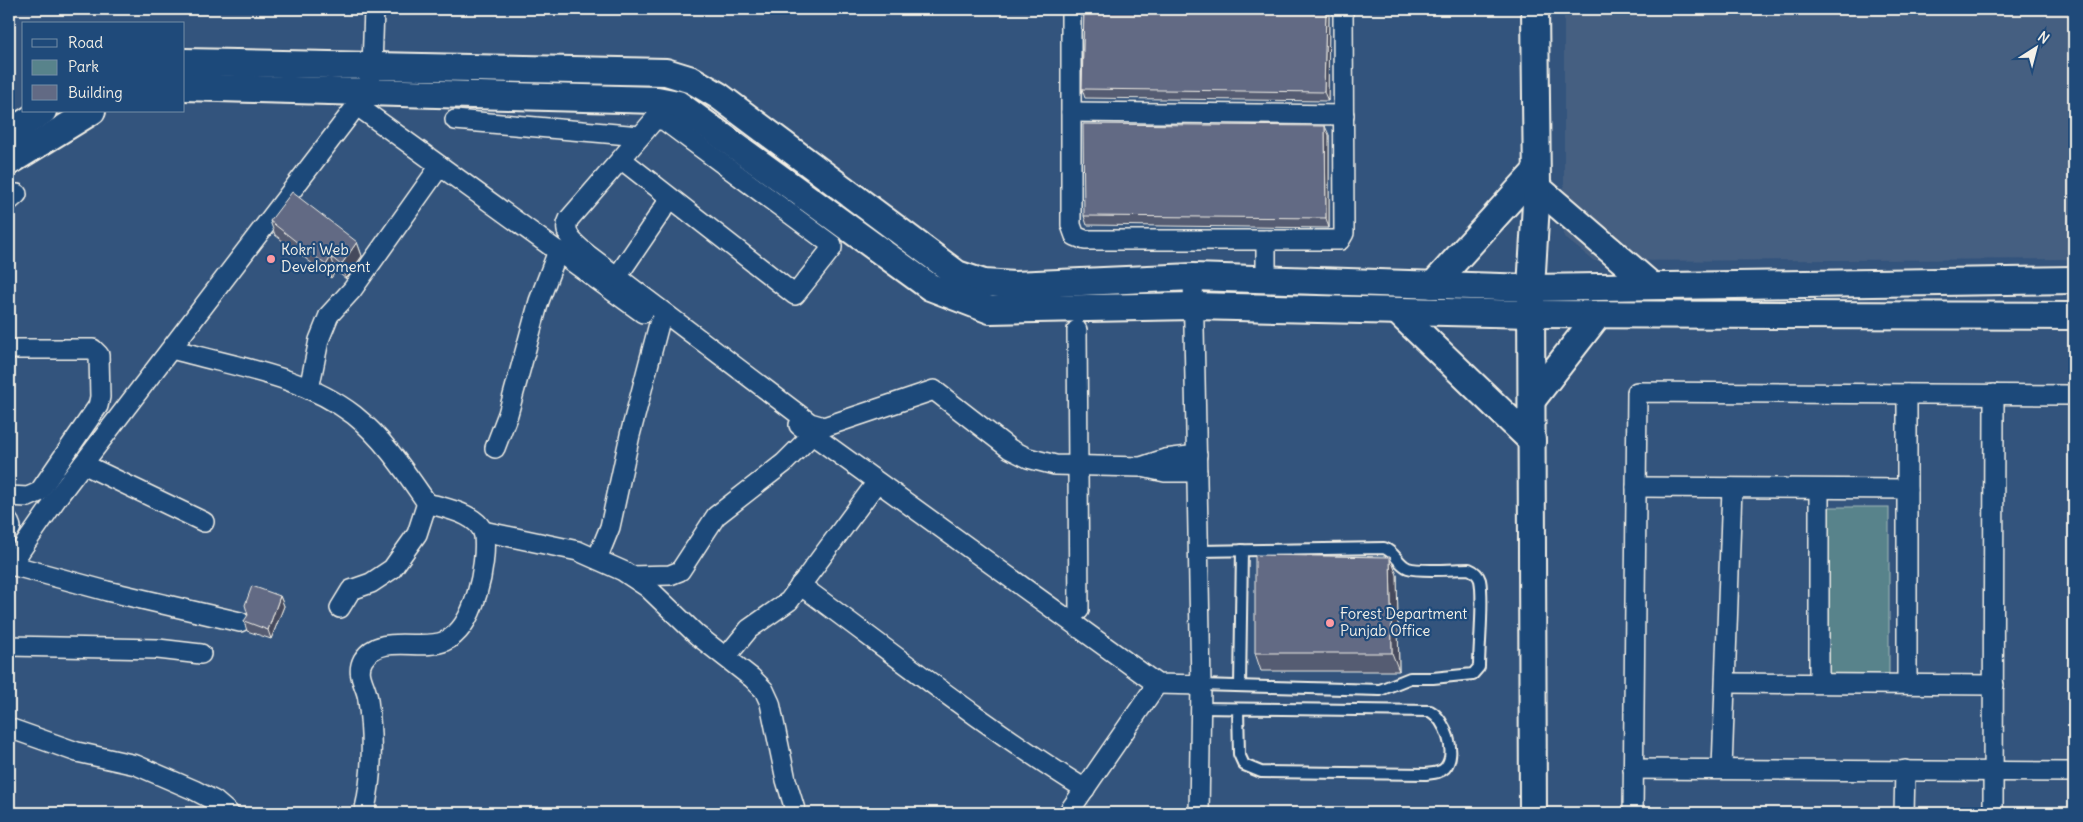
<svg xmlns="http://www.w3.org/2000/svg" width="2083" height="822" font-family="Delius,sans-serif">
<rect width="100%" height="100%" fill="#33547d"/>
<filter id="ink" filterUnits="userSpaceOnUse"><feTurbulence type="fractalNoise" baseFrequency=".02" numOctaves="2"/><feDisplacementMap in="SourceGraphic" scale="10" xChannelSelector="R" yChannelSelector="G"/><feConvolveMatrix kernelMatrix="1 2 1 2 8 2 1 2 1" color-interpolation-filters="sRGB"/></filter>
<g filter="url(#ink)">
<polygon fill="#455e81" points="1564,9 2074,9 2074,259 1594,261 1564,237"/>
<rect fill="#58838b" stroke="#a6baba" x="1829" y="507" width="60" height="168"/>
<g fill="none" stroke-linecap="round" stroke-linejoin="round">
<g stroke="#f4f1e8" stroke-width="14">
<g id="lane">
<path d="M1198,551L1384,548C1395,552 1398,564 1408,568C1419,572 1455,569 1469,569C1474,571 1478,574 1480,580C1484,599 1479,645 1479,667L1473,674L1433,678H1410L1380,690L1201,685"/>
<polyline points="1240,686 1242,550"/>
<path d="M1200,708L1430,711C1445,719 1458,753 1445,768C1440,773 1433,773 1426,774L1261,772L1244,765L1239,754L1238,709"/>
</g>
</g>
<g stroke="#f4f1e8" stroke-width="22">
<g id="street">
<polyline points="1071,9 1071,225 1075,236 1085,240 1340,240 1344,233 1343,9"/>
<polyline points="356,105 643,313"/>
<polyline points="1071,112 1344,115"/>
<polyline points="455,120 640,136"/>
<path d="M621,159L655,119L665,121L832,245V248L795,295L621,159L569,219C561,234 576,245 587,254L810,423L824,427L934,390L1010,449L1028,458L1055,465L1141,467L1165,459L1197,455"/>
<polyline points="9,201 17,194"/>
<polyline points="1266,240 1266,279"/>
<polyline points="617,277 670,199"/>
<polyline points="1193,277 1201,685 1199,813"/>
<polyline points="1077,330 1079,610"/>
<polyline points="9,349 93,349 99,355 100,397 98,406 39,492 28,497 9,496"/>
<path d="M172,349C234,367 302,375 354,415C384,439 406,473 427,503"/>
<polyline points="309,389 319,340 329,315 352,290 440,166"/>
<polyline points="799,425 1157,684 1201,685"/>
<polyline points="495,448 508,414 539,301 558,251"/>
<polyline points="83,464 204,522"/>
<polyline points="1142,467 1165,472 1197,472"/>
<polyline points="1636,487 1907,489"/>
<polyline points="9,522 11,527 9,531"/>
<polyline points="483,531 578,551 623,571 647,587 697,635 752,678 764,690 770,703 786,780 796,813"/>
<polyline points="597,559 610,527 630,435 659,324"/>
<polyline points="11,565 107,591 240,622"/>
<polyline points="9,567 60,494 367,92 372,67 374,9"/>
<polyline points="631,576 670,575 680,571 716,516 784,463 812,435"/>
<path d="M800,585C894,654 985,727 1085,789"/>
<path d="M340,608L351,590L371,583L392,569L417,534L427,503C444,508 481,514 484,536C487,564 475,628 445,641C421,652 380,632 363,660C355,675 367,686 368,700C373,738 373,776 364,813"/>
<polyline points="9,646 158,649 201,654"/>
<polyline points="726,657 749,629 789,601 877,482"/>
<polyline points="1727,683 1994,685"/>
<polyline points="1819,683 1819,489"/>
<polyline points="1907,684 1907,394"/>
<polyline points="9,728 77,752 136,765 194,790 215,801 229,813"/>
<polyline points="1633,769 2074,772"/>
<polyline points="1722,769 1732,488"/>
<polyline points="1068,813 1157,684"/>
<polyline points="1633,813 1637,392 2074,395"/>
<polyline points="1904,813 1905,770"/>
<polyline points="1993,813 1994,394"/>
</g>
</g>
<g stroke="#f4f1e8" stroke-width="30">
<g id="secondary">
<polyline points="184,62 666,72 692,80 719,96 957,274 984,283 1014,285 1193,277 1531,288 2074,280"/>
<polyline points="184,87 657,100 678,104 930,287 990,310 1194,306 1532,314 2074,316"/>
<polyline points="9,133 43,111"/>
<polyline points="9,162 92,111"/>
<polyline points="1537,187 1652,286"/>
<polyline points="1433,285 1536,171"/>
<polyline points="1397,311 1532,441"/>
<polyline points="1532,400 1598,315"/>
<polyline points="1533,813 1531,288 1537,187 1535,9"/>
</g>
</g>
<use href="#lane" stroke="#1f4a7a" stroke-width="10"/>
<use href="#street" stroke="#1f4a7a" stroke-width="19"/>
<use href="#secondary" stroke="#1f4a7a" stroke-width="26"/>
</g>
<g fill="#545b72" stroke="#f4f1e8">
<polygon points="1084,9 1329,9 1328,101 1085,98 1082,89"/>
<polygon points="1329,135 1329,228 1087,225 1084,216"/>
<polygon points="270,221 357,242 362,256 346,279 336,271 331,278 275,235"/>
<polygon points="1397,575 1399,671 1261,671 1255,653"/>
<polygon points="280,596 284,606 271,639 247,631 244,621"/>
</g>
<g fill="#454a5c" stroke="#f4f1e8">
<polygon points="1326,9 1329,9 1328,101 1324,92"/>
<polygon points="1325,126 1329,135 1329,228 1326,218"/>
<polygon points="357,242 362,256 346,279 341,265"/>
<polygon points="331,257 336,271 331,278 326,265"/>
<polygon points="1390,557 1397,575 1399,671 1392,653"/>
<polygon points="280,596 284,606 271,639 268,630"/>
</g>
<g fill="#626a84" stroke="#f4f1e8">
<polygon points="1084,9 1326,9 1324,92 1082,89"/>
<polygon points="1083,124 1325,126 1326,218 1084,216"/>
<polygon points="292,192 357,242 341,265 331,257 326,265 270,221"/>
<polygon points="1255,555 1390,557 1392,653 1255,653"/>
<polygon points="252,586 280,596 268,630 244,621 248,615 245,605"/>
</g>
</g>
<g fill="#ff9aa2" stroke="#1f4a7a" stroke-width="2">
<circle cx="271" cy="259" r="5"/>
<circle cx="1330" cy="623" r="5"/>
</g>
<g text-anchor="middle" stroke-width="4.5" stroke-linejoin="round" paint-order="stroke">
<g font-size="15" fill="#f4f1e8" stroke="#1f4a7a" text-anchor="start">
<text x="281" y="255">Kokri Web<tspan x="281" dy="17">Development</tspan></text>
<text x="1340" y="619">Forest Department<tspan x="1340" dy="17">Punjab Office</tspan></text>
</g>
</g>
<rect width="2083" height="822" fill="none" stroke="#1f4a7a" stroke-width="30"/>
<rect x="15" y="15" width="2053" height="792" fill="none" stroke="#f4f1e8" stroke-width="2" filter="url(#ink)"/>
<rect x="22" y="22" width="162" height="90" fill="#1f4a7a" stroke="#748da6"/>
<rect x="32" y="39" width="25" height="8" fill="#1f4a7a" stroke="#748da6"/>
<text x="68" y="48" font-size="15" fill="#f4f1e8">Road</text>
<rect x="32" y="60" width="25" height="15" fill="#58838b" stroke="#748da6"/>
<text x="68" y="72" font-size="15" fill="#f4f1e8">Park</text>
<rect x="32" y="85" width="25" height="15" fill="#626a84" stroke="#748da6"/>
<text x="68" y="98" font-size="15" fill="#f4f1e8">Building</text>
<g transform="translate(2036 48) rotate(36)" stroke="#1f4a7a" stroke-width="4" paint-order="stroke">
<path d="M0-4L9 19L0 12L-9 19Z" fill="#f4f1e8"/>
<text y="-8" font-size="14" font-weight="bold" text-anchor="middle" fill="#f4f1e8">N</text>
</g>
</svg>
